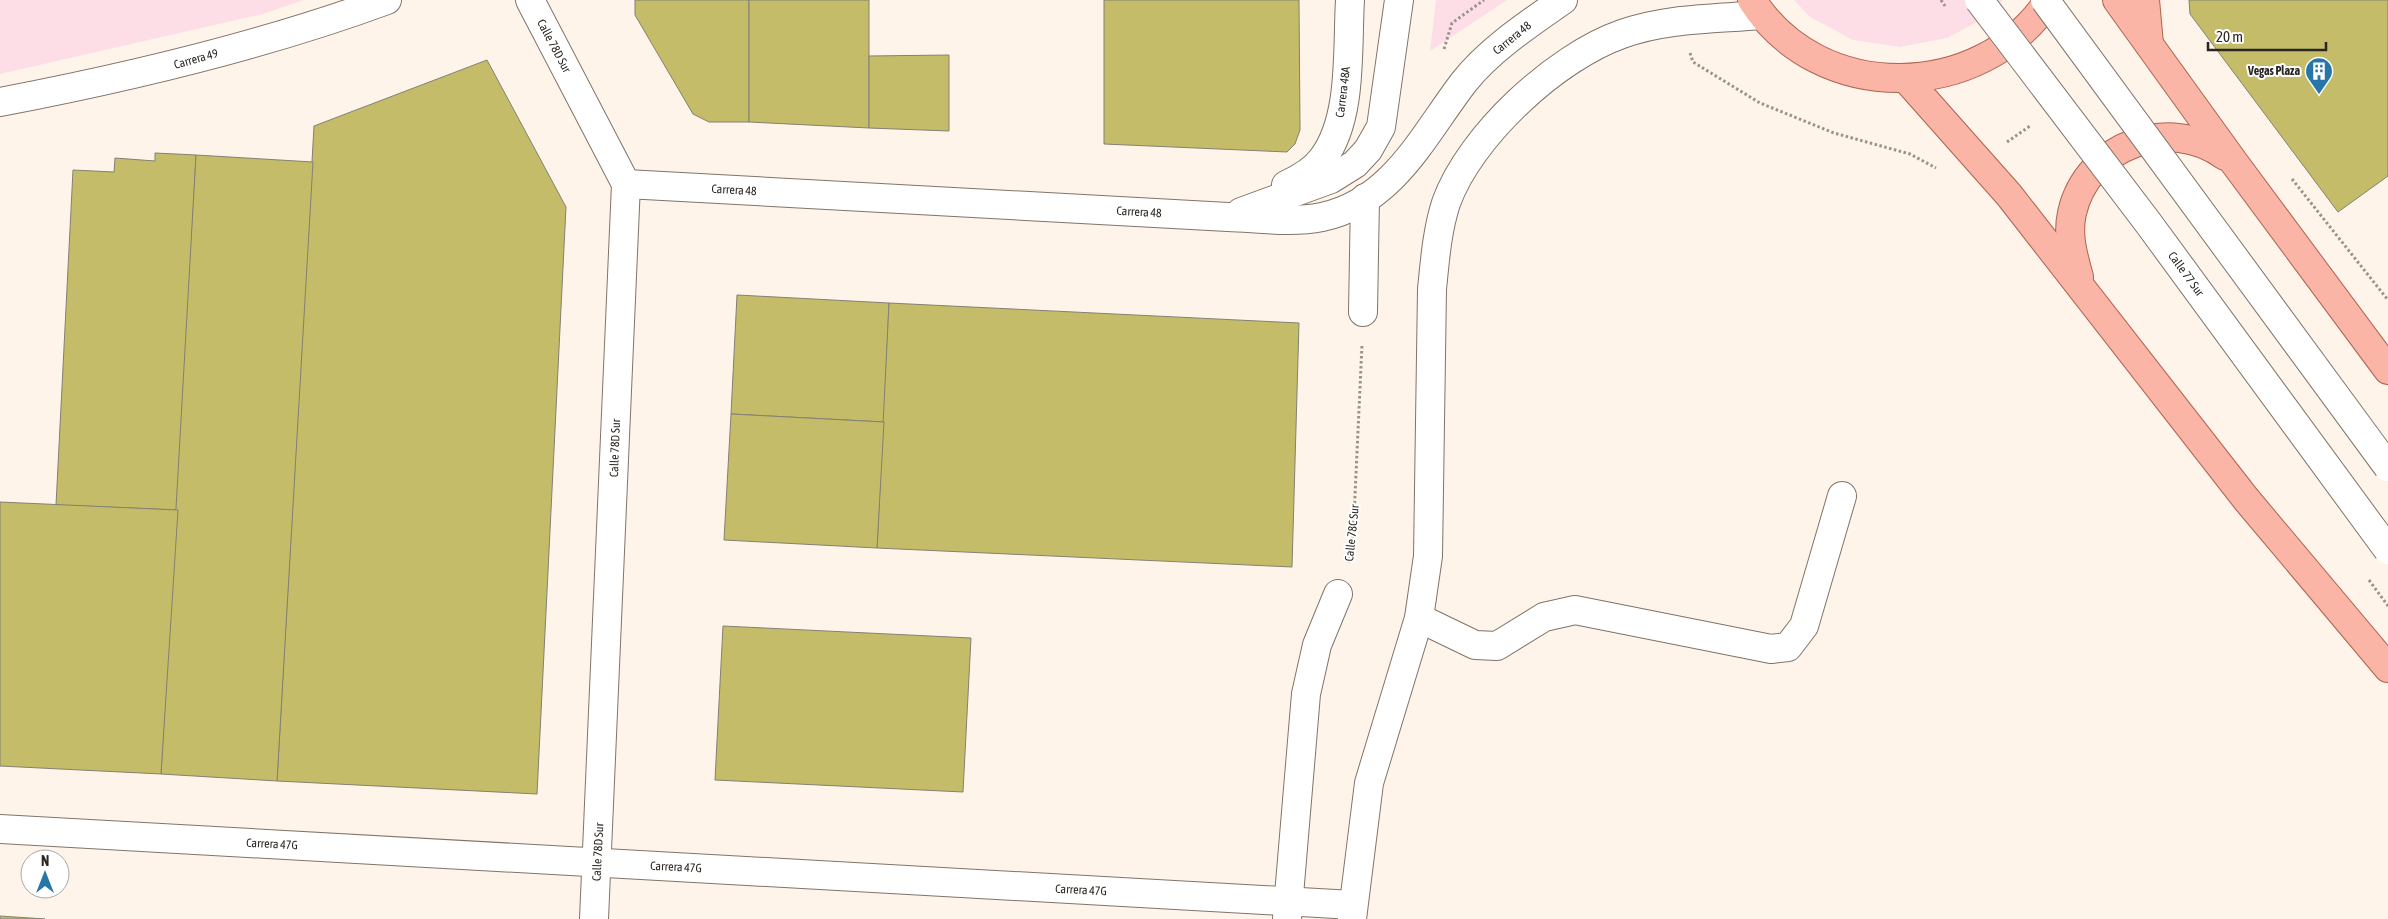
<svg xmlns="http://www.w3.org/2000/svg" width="2388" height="919" font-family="'Asap Condensed',sans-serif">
<rect width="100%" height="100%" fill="#fff4ea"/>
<g fill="#fddee7">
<polygon points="0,0 304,0 263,14 0,74"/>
<polygon points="1436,0 1507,0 1430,51"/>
<polygon points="1794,0 2003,0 1990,15 1947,38 1900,47 1853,40 1810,17"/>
</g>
<g fill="#c5bc69" stroke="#828172">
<polygon points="635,0 749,0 749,122 709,122 693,114 635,15"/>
<polygon points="749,0 869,0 869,128 749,122"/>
<polygon points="1104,0 1299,0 1300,130 1295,144 1287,152 1104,144"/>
<polygon points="2189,0 2388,0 2388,176 2338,212 2190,14"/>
<polygon points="949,55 949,131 869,128 869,56"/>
<polygon points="487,60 566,207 537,794 277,781 314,126"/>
<polygon points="155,153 196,155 178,510 56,505 73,170 114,172 115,158 155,161"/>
<polygon points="196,155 313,162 277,781 161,774"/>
<polygon points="737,295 889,303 884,422 731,414"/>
<polygon points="889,303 1299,323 1292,567 877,548"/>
<polygon points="731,414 884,422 877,548 724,540"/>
<polygon points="0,502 178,510 161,774 0,766"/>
<polygon points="723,626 971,638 963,792 715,780"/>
<polygon points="0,916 45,919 0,919"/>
</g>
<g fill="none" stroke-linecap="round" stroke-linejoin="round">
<g stroke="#807469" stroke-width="30">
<g id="minor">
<polyline points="530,0 626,184 594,919"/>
<path d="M0,102C131,77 262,46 387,0"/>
<path d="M626,184L1228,217C1258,218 1292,223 1322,217C1393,202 1424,134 1464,82C1489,50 1530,23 1563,0"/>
<path d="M1286,185C1299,179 1315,169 1323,158C1353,118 1347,48 1350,0"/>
<polyline points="1241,212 1331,179 1355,164 1368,150 1381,127 1399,0"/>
<polyline points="1363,312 1365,198"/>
<polyline points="1419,618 1475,645 1497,646 1544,617 1575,610 1771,649 1788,647 1804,626 1842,496"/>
<polyline points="0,829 1353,905"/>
<polyline points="1287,919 1306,694 1317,645 1338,594"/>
<path d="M1352,919L1369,783L1419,618L1428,556L1432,289C1435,260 1437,231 1446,203C1470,136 1556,57 1622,34C1666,18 1715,19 1761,15"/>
</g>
</g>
<g stroke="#af6250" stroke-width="30">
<g id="major">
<path d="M1752,0C1818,105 1981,103 2049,0"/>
<polyline points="2117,0 2233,161 2388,370"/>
<polyline points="2145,0 2149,44"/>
<polyline points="1907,80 2009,195 2246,499 2388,668"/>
<path d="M2079,277C2073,255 2067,235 2072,213C2087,145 2170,115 2225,156"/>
</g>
</g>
<g stroke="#9b938b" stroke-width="3" stroke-dasharray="2.5 2.5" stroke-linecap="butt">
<polyline points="1444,49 1452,23 1484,0"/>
<polyline points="1690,53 1693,62 1760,103 1834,133 1910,154 1936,168"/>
<polyline points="2007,142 2030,126"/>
<polyline points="2292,179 2388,300"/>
<polyline points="1349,563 1353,538 1362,345"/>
</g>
<use href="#minor" stroke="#fff" stroke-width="28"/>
<use href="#major" stroke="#fab5a6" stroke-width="28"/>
<g stroke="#807469" stroke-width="30" stroke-linecap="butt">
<g id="minor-bridge">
<polyline points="1979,0 2149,224 2388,550"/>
<polyline points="2045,0 2388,467"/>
</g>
</g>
<g stroke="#9b938b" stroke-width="3" stroke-dasharray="2.5 2.5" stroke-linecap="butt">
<polyline points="1941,0 1945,6"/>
<polyline points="2369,580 2388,606"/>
</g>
<use href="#minor-bridge" stroke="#fff" stroke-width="28"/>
</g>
<defs>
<g id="building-pin" transform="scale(1.4375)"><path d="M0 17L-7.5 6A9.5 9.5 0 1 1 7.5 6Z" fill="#2876a8" stroke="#fff"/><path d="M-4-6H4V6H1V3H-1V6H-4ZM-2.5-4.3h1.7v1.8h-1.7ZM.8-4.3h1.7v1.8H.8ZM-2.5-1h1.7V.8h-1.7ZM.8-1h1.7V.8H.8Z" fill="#fff"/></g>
</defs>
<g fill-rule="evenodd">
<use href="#building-pin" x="2319" y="71"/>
</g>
<g text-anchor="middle" stroke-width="4" stroke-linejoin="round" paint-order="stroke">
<g font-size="12" fill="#2b2621" stroke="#fff">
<text transform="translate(1512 38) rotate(-39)" y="4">Carrera 48</text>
<text transform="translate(554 46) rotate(62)" y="4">Calle 78D Sur</text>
<text transform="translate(196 59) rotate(-16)" y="4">Carrera 49</text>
<text transform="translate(1343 92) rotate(-83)" y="4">Carrera 48A</text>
<text transform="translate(734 190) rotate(3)" y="4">Carrera 48</text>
<text transform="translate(1139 212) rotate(3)" y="4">Carrera 48</text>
<text transform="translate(2186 274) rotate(54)" y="4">Calle 77 Sur</text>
<text transform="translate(615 448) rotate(-88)" y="4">Calle 78D Sur</text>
<text transform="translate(1352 533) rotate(-84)" y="4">Calle 78C Sur</text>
<text transform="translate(272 844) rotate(3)" y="4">Carrera 47G</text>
<text transform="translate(598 852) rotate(-87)" y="4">Calle 78D Sur</text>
<text transform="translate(676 867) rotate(3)" y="4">Carrera 47G</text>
<text transform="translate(1081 890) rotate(3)" y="4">Carrera 47G</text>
</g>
<g font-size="12" font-weight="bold" fill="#2b2621" stroke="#fff" text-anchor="end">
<text x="2300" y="75">Vegas Plaza</text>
</g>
</g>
<g transform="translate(45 874)"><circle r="24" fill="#ffffff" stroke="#aaa8a6"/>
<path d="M0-4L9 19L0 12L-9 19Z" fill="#2876a8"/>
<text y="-8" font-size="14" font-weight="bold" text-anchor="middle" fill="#2b2621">N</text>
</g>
<path d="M2208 42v8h118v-8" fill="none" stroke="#2b2621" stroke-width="2.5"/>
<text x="2216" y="42" font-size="15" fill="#2b2621" stroke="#ffffff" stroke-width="4" paint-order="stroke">20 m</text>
</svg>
